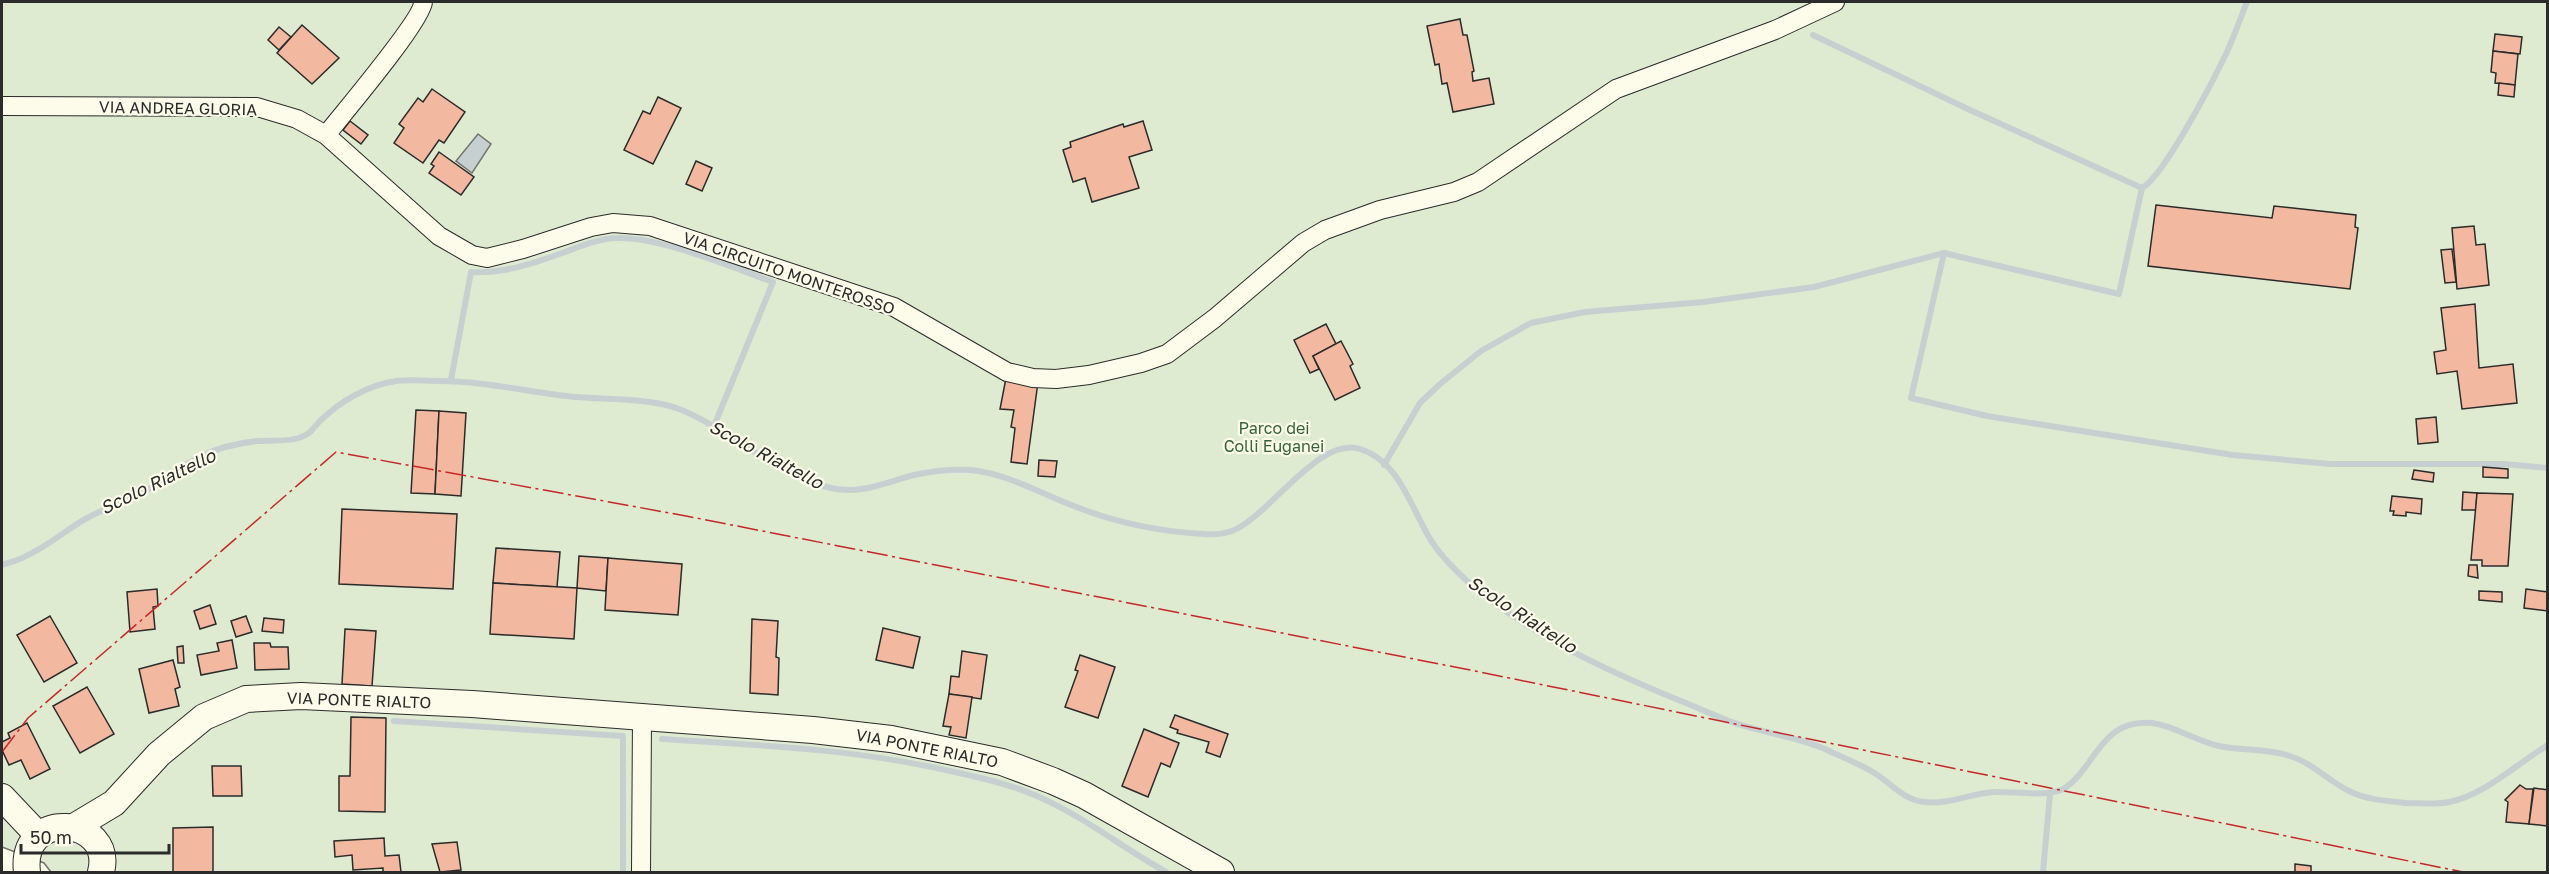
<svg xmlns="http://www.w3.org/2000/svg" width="2549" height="874" font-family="'Golos Text',sans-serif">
<rect width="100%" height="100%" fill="#fdfbea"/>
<polygon fill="#deebd1" stroke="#74746e" stroke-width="1.5" points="2,2 2547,2 2547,872 51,872 44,863 2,847"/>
<polygon fill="#c7d0d0" stroke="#74746e" stroke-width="1.5" points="478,134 491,144 472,173 456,161"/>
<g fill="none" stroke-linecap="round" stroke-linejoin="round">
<g stroke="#c7d0d0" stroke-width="6">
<polyline points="1813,35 1970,110 2142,188"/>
<polyline points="1944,253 1911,398 1987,416 2233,455 2330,464 2504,464 2548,468"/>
<path d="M451,380L471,272C503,274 535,263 565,252C581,246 600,238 618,238C661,237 731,267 773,282L714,426"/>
<path d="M1384,465L1420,403L1440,384L1481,351L1531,323L1585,312L1703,302L1814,287L1944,253L2119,294L2142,188C2164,176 2213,81 2226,54C2234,37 2240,19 2247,2"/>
<path d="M2,565C10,562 20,560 28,555C50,545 68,528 89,517C105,508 124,503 141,494C161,482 180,466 202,456C218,448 238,443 257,441C270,440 286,442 299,438C312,433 311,430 321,420C341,401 368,385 396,381C410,379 424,381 439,381C482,381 523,391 566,396C599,400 650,397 679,409C732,430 775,475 831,488C861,495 886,482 914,475C932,471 953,469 971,470C1009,474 1043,495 1079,508C1117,523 1163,532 1204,534C1214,535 1223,534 1232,531C1271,515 1318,436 1360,449C1398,460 1411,507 1429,537C1438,553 1452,567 1466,580C1526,633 1603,669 1676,699C1694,706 1711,714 1729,721C1761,733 1792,735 1825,749C1841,757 1861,764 1876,774C1893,785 1904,800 1925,802C1948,805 1971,793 1995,792C2014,791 2049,798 2065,788C2096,767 2101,718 2152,723C2175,726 2196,741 2219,746C2242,751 2267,748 2290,756C2313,763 2329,782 2351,792C2368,800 2387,801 2406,803C2420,803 2436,805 2449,802C2483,796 2518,763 2548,745"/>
<polyline points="394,721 623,736 623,872"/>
<path d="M662,739C759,745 855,749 950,771C979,777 1010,784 1037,796C1083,816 1123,848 1166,872"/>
<polyline points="2043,872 2050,794"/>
</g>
</g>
<g fill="#f2b8a0" stroke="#2b2b2b" stroke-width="1.5">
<polygon points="1460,19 1463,35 1467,35 1474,71 1472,72 1473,81 1489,78 1494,104 1453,112 1447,83 1442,84 1439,64 1435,65 1427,26"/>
<polygon points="302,25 339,58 312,84 277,53"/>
<polygon points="279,27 291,37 279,50 268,40"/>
<polygon points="2495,34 2522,37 2520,54 2493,51"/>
<polygon points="2493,51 2518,54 2515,85 2495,83 2496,73 2491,72"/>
<polygon points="2499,83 2515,85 2514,97 2498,95"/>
<polygon points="432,89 465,112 444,143 439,140 423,163 394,143 404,128 399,124 418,98 423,102"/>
<polygon points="658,97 681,108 653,164 624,150 643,111 650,114"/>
<polygon points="350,121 368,135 361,144 343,130"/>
<polygon points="1143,121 1152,150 1129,157 1139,188 1092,202 1085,178 1073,182 1063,150 1071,147 1070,142 1123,124 1124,127"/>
<polygon points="439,152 474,177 461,195 429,173 434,166 431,164"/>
<polygon points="696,161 712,168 702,191 686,184"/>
<polygon points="2156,205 2272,218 2274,206 2356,215 2355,227 2358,228 2350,289 2148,266"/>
<polygon points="2474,226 2476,245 2485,244 2489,285 2457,289 2452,228"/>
<polygon points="2452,249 2456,282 2445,283 2441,250"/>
<polygon points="2475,304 2479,368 2513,364 2517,403 2462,409 2457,371 2437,374 2434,352 2446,350 2441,308"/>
<polygon points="1326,324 1336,344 1313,356 1319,369 1310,373 1294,340"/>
<polygon points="1341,341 1353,364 1350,366 1360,388 1335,400 1313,356"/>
<polygon points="1006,378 1038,382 1027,464 1011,462 1015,428 1011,427 1014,410 1000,409"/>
<polygon points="416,410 439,411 435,494 411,493"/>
<polygon points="439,411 466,413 461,496 435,494"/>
<polygon points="2436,417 2438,442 2418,444 2416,419"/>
<polygon points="1039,460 1057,461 1055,477 1038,476"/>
<polygon points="2483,467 2508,469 2508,478 2483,477"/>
<polygon points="2414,470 2434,473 2433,482 2412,479"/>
<polygon points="2463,492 2477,493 2476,510 2462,510"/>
<polygon points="2477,493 2513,494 2508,566 2482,566 2482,560 2471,560"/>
<polygon points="2392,496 2422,499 2421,514 2406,512 2406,516 2393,515 2394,511 2390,511"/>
<polygon points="342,509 457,514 453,589 339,584"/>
<polygon points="496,548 560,552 557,587 493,583"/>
<polygon points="579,556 608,558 606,591 577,588"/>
<polygon points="608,558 682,564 678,615 605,610"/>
<polygon points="2469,565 2477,565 2478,578 2468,576"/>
<polygon points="493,583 577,588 574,639 490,634"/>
<polygon points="157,589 158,606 153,607 155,629 130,632 127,592"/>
<polygon points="2526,589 2548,592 2548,611 2524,608"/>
<polygon points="2479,591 2502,592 2502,602 2479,600"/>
<polygon points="210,605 216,624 200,629 194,611"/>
<polygon points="50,616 77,663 44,682 17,635"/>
<polygon points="246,616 252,632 236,637 231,621"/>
<polygon points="264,618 284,620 283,633 262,631"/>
<polygon points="752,619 778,621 776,657 779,658 778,695 750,693"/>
<polygon points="883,628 920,637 913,668 876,660"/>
<polygon points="345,629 376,631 372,686 342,684"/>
<polygon points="232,640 237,668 201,675 197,655 219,651 217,643"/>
<polygon points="254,643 270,643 271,647 288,647 289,669 255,670"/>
<polygon points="183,646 184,663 178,663 177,647"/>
<polygon points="962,651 987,655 981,699 949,694 951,676 959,677"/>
<polygon points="1080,655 1115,667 1098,718 1065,707 1078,671 1075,670"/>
<polygon points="173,660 180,687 175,689 179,706 149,713 139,669"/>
<polygon points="87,687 114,734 80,753 53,706"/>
<polygon points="949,694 972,697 966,738 949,735 951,727 943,726"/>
<polygon points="1175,715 1228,734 1220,757 1206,752 1209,742 1177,733 1178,730 1170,727"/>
<polygon points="351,717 386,718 385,812 339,811 339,776 350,776"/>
<polygon points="27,723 50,769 30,779 21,760 9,765 2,750 2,742 10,738 8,733"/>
<polygon points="1144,729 1179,743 1170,767 1161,763 1148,797 1122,786"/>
<polygon points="212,766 241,766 242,796 213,796"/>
<polygon points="2520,785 2526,789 2533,789 2529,824 2506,822 2508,802 2505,800"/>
<polygon points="2534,788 2548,790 2548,826 2529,824"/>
<polygon points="213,827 213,872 173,872 173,828"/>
<polygon points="384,838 385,856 399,855 401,872 383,872 383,868 353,870 352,855 335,857 334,841"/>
<polygon points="457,842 461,870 440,872 432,844"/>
<polygon points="2295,864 2311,866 2311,872 2295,872"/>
</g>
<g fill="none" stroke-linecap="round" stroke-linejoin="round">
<g stroke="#2b2b2b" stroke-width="20">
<g id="street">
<polyline points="2,106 257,107 297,119 326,135 439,236 472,255 487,258 523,249 591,227 613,223 650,226 894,307 1007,372 1033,378 1056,379 1089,375 1141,363 1167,354 1215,318 1303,243 1325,230 1380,210 1454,192 1478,182 1616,89 1775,30 1835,2"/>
<path d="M326,135C342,115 423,19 423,2"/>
<polyline points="641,872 642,718"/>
</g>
</g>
<g stroke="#2b2b2b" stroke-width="28">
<g id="secondary">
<polyline points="2,797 38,835"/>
<polyline points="74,827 114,803 159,754 204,717 246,699 301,696 472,704 813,730 891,739 1002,762 1053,781 1084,795 1221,872"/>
<path d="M27,872C19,807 115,817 101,872"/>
</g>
</g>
<use href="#street" stroke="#fdfbea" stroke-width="18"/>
<use href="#secondary" stroke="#fdfbea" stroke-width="26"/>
<polyline stroke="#c62828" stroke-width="1.5" stroke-dasharray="21 4.5 3 4.5" stroke-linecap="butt" points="2,752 28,718 336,452 686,516 1465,669 2463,872"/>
</g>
<g text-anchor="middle" stroke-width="4.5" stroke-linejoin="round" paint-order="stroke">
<g font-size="16" fill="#2b2b2b" stroke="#fdfbea">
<text transform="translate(178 108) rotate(1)" y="6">VIA ANDREA GLORIA</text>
<text transform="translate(789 273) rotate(19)" y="6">VIA CIRCUITO MONTEROSSO</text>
<text transform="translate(359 700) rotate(2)" y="6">VIA PONTE RIALTO</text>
<text transform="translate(927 748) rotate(11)" y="6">VIA PONTE RIALTO</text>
</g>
<g font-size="16" fill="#34623c" stroke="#fdfbea">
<text x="1274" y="434">Parco dei<tspan x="1274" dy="18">Colli Euganei</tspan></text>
</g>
<g font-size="18" font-style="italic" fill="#2b2b2b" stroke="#fdfbea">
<text transform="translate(766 455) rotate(28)" y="6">Scolo Rialtello</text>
<text transform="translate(158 482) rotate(-26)" y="6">Scolo Rialtello</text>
<text transform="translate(1522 615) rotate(33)" y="6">Scolo Rialtello</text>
</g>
</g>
<rect width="2549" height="874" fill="none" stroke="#2b2b2b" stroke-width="6"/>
<path d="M21 844v9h148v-9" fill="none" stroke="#2b2b2b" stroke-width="3"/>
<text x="30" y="844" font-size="18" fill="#2b2b2b" stroke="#fdfbea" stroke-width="4.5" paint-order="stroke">50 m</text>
</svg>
